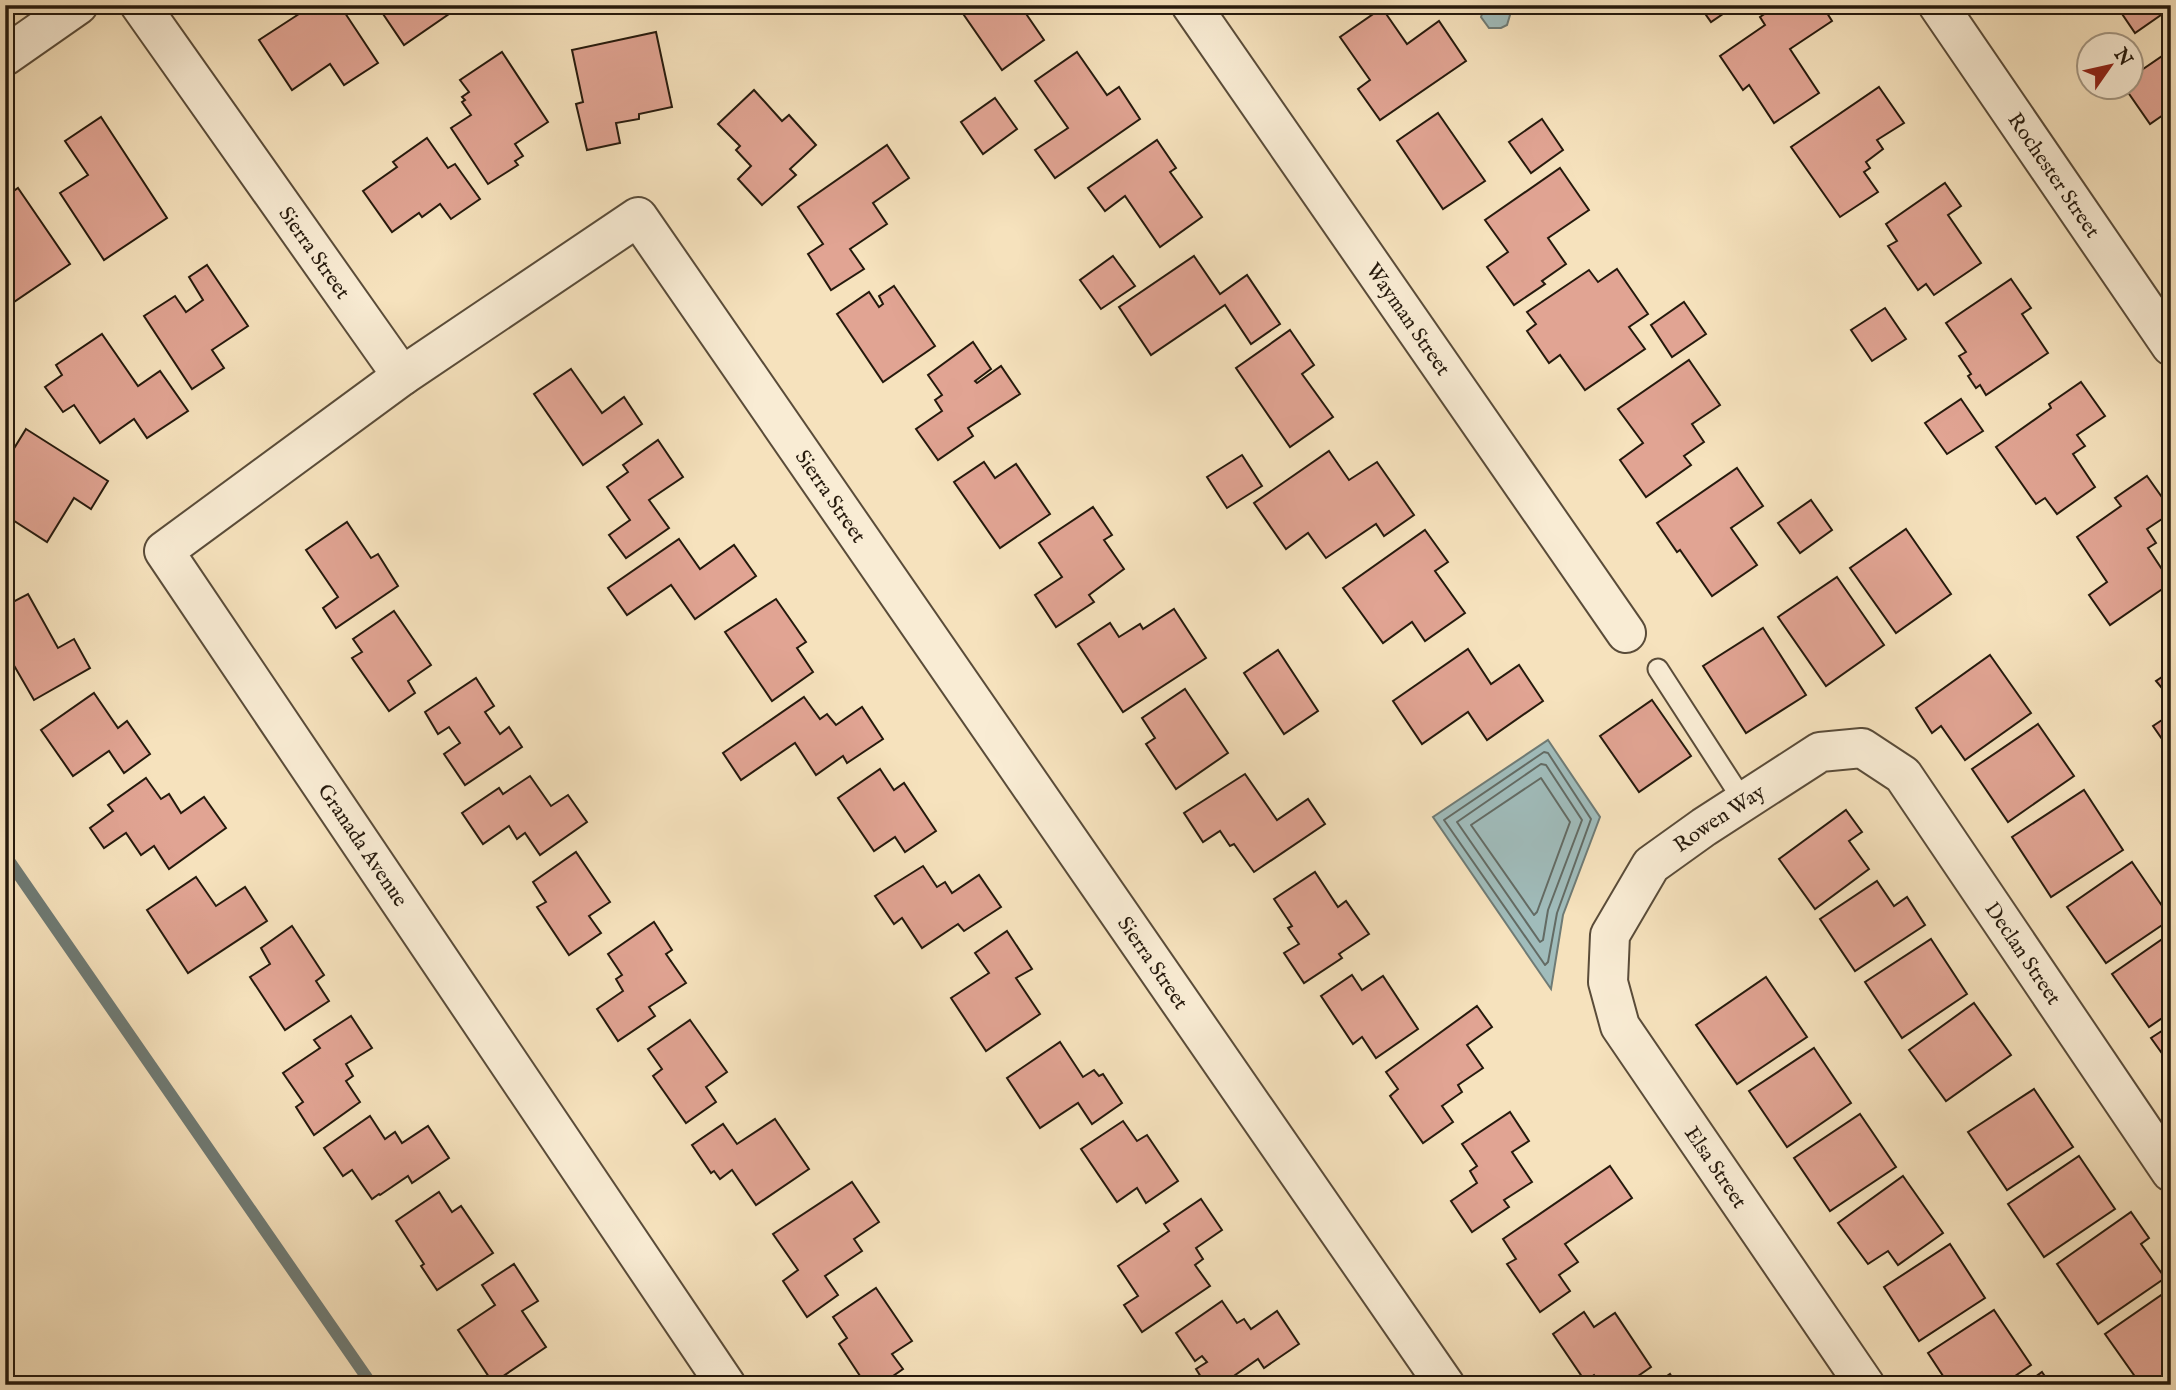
<svg xmlns="http://www.w3.org/2000/svg" width="2176" height="1390" font-family="'IM FELL English',serif">
<rect width="100%" height="100%" fill="#f6e2bd"/>
<filter id="stains"><feTurbulence type="fractalNoise" baseFrequency=".00286" numOctaves="4"/><feColorMatrix values="0 0 0 0 .2 0 0 0 0 .09 0 0 0 0 .02 0 0 0 .5 -.17"/></filter>
<radialGradient id="worn" r=".72"><stop offset=".6" stop-color="#630" stop-opacity="0"/><stop offset="1" stop-color="#630" stop-opacity=".3"/></radialGradient>
<g fill="#a0bcbb" stroke="#6f7b75" stroke-width="2">
<polygon points="1491,5 1513,5 1507,25 1501,28 1489,28 1481,17 1483,11"/>
<polygon points="1548,740 1600,817 1563,915 1551,989 1433,817"/>
</g>
<g fill="none" stroke-linecap="round" stroke-linejoin="round">
<g stroke="#636b64" stroke-width="2">
<polygon points="1544,752 1548,753 1591,819 1557,913 1548,962 1545,965 1444,820"/>
<polygon points="1541,764 1546,765 1582,820 1548,910 1543,940 1540,942 1457,822"/>
<polygon points="1541,778 1570,822 1537,912 1534,915 1471,825"/>
</g>
<polyline stroke="#6f7b75" stroke-width="12" points="5,855 372,1385"/>
</g>
<g fill="#e1a493" stroke="#261a0d" stroke-width="2">
<polygon points="298,5 348,5 343,10 378,63 344,85 330,64 292,90 259,40 302,12"/>
<polygon points="377,5 462,5 404,45"/>
<polygon points="957,5 1020,5 1044,40 1002,70"/>
<polygon points="1699,5 1736,5 1711,22"/>
<polygon points="1778,5 1822,5 1832,21 1790,49 1819,93 1774,123 1749,85 1743,90 1720,56 1765,25 1760,17"/>
<polygon points="2116,5 2171,5 2171,8 2135,33"/>
<polygon points="1382,8 1407,44 1439,21 1466,61 1380,120 1358,89 1370,80 1340,37"/>
<polygon points="656,32 672,107 639,114 639,119 616,123 620,143 587,150 576,104 583,102 572,50"/>
<polygon points="2171,50 2171,119 2166,113 2150,124 2125,88 2130,88 2130,78"/>
<polygon points="502,52 548,122 515,144 523,156 515,161 518,165 488,184 451,128 471,115 462,102 465,100 462,97 469,92 460,80"/>
<polygon points="1077,52 1107,95 1119,87 1140,119 1055,178 1035,150 1068,128 1035,81"/>
<polygon points="1879,87 1904,123 1877,140 1883,149 1866,162 1870,168 1864,172 1878,192 1840,217 1791,147"/>
<polygon points="754,90 782,121 789,115 816,145 790,169 796,175 762,205 738,179 751,166 736,150 740,146 718,124"/>
<polygon points="995,98 1017,129 983,154 961,122"/>
<polygon points="1438,113 1485,181 1443,209 1397,141"/>
<polygon points="101,117 167,218 104,260 60,193 88,175 65,141"/>
<polygon points="1542,119 1563,150 1531,173 1509,142"/>
<polygon points="427,138 448,168 455,164 480,199 451,219 440,204 422,217 419,213 392,232 363,191 397,167 393,162"/>
<polygon points="1157,140 1176,168 1170,172 1202,217 1160,247 1125,196 1105,211 1088,188"/>
<polygon points="887,145 909,178 873,203 887,224 850,249 864,269 831,290 808,254 823,244 798,207"/>
<polygon points="1560,168 1589,210 1548,238 1566,264 1542,281 1545,284 1514,305 1487,267 1508,252 1485,220"/>
<polygon points="1945,183 1961,206 1948,215 1981,263 1934,295 1926,284 1918,290 1888,246 1897,241 1886,224"/>
<polygon points="18,188 70,264 5,308 5,197"/>
<polygon points="1113,256 1135,286 1101,309 1080,280"/>
<polygon points="1194,256 1220,294 1247,275 1280,324 1251,344 1225,305 1151,355 1119,307"/>
<polygon points="207,265 248,326 212,350 224,368 192,389 144,316 175,296 186,312 203,300 189,277"/>
<polygon points="1617,269 1648,314 1629,327 1645,349 1585,390 1560,355 1549,363 1527,331 1536,324 1527,312 1589,270 1598,282"/>
<polygon points="2011,279 2031,308 2022,314 2048,353 1986,395 1980,385 1976,388 1968,376 1971,374 1959,356 1966,352 1946,323"/>
<polygon points="894,286 935,346 883,382 837,314 869,292 879,307 883,304 879,296"/>
<polygon points="1684,302 1706,334 1672,357 1651,325"/>
<polygon points="1885,308 1906,339 1872,361 1851,330"/>
<polygon points="1290,330 1314,365 1302,374 1333,417 1290,447 1236,368"/>
<polygon points="102,334 138,386 160,371 188,411 147,438 134,419 100,443 74,405 63,412 45,387 62,375 56,365"/>
<polygon points="973,342 991,369 975,381 977,383 1001,366 1020,394 968,428 973,436 938,460 916,429 942,411 935,400 942,395 928,375"/>
<polygon points="1689,360 1720,405 1692,424 1704,442 1684,456 1691,465 1646,497 1620,460 1643,443 1618,409"/>
<polygon points="571,369 602,413 624,397 642,424 583,465 534,394"/>
<polygon points="2081,382 2105,416 2077,435 2085,446 2073,454 2095,487 2057,514 2045,498 2036,504 1996,447 2051,408 2049,404"/>
<polygon points="1961,399 1983,431 1947,454 1925,423"/>
<polygon points="26,429 108,481 91,509 74,498 47,542 5,515 5,463"/>
<polygon points="658,440 683,477 649,500 669,528 626,558 609,535 630,520 607,487 628,472 623,465"/>
<polygon points="1329,451 1349,480 1377,462 1414,515 1384,536 1376,524 1326,558 1308,533 1286,549 1254,503"/>
<polygon points="1242,455 1262,486 1227,508 1207,477"/>
<polygon points="984,462 995,478 1016,464 1050,514 1000,548 954,482"/>
<polygon points="1737,468 1763,506 1731,528 1757,565 1712,596 1680,550 1677,552 1657,523"/>
<polygon points="2147,476 2171,510 2171,513 2147,529 2156,543 2148,548 2171,583 2110,625 2089,595 2107,582 2077,537 2121,506 2115,498"/>
<polygon points="1811,500 1832,530 1800,553 1778,523"/>
<polygon points="1093,507 1112,535 1104,540 1124,569 1089,595 1094,602 1056,627 1035,595 1062,577 1039,543"/>
<polygon points="347,522 371,558 378,554 398,586 336,628 323,608 338,597 306,550"/>
<polygon points="1906,529 1951,594 1896,633 1850,568"/>
<polygon points="1425,530 1448,562 1435,571 1465,613 1425,641 1412,622 1383,643 1343,588"/>
<polygon points="679,539 700,569 734,545 756,576 695,619 671,585 627,615 608,588"/>
<polygon points="1837,577 1884,645 1826,686 1778,617"/>
<polygon points="28,594 58,648 74,639 90,668 34,700 5,650 5,606"/>
<polygon points="776,599 806,642 797,648 813,672 772,701 725,632"/>
<polygon points="1174,609 1206,658 1123,712 1078,644 1110,623 1119,637 1140,624 1143,629"/>
<polygon points="394,611 431,665 408,681 415,693 389,711 352,658 362,652 353,639"/>
<polygon points="1763,628 1806,695 1746,733 1703,666"/>
<polygon points="1468,649 1491,684 1519,665 1543,701 1487,740 1468,712 1422,744 1393,701"/>
<polygon points="1278,650 1318,711 1284,734 1244,673"/>
<polygon points="1990,655 2031,713 1965,760 1941,726 1932,733 1916,708"/>
<polygon points="2171,671 2171,699 2156,681"/>
<polygon points="476,678 494,706 485,712 500,734 509,727 522,747 465,785 444,754 460,743 449,727 438,734 425,712"/>
<polygon points="1185,689 1228,753 1176,789 1146,744 1155,738 1142,718"/>
<polygon points="94,693 118,728 127,721 150,754 124,773 109,751 73,776 41,730"/>
<polygon points="804,697 820,719 827,714 836,725 862,707 883,739 847,763 843,756 816,775 795,743 741,780 723,753"/>
<polygon points="1652,700 1691,756 1639,792 1600,736"/>
<polygon points="2171,714 2171,752 2153,726"/>
<polygon points="2038,724 2074,776 2008,822 1972,769"/>
<polygon points="880,769 894,790 904,783 936,831 905,852 895,837 874,851 838,798"/>
<polygon points="1245,774 1277,820 1308,799 1325,824 1254,872 1234,844 1230,846 1220,831 1203,842 1184,813"/>
<polygon points="530,776 551,806 568,795 587,822 540,855 525,833 517,839 509,826 483,844 462,813 499,788 503,794"/>
<polygon points="146,778 161,799 169,794 181,813 204,797 226,828 169,869 154,846 141,855 126,833 104,848 90,828 113,811 108,805"/>
<polygon points="2084,790 2123,850 2051,897 2012,837"/>
<polygon points="1846,810 1862,832 1849,841 1869,869 1815,909 1779,859"/>
<polygon points="576,852 610,902 589,916 601,933 569,955 537,907 546,902 533,882"/>
<polygon points="2132,862 2171,919 2106,963 2067,907"/>
<polygon points="923,866 937,887 945,882 952,893 979,875 1001,907 964,931 958,924 922,948 902,918 894,924 875,896"/>
<polygon points="1315,872 1338,907 1346,901 1369,934 1339,954 1342,958 1304,983 1284,953 1299,944 1288,928 1292,926 1274,899"/>
<polygon points="196,877 216,906 245,887 267,921 188,973 147,910"/>
<polygon points="1877,881 1894,906 1907,897 1925,925 1855,971 1820,919"/>
<polygon points="654,922 672,950 666,954 686,983 649,1007 655,1016 618,1041 597,1009 623,991 616,979 622,975 608,954"/>
<polygon points="292,926 324,975 316,981 329,1001 285,1030 250,977 270,964 261,948"/>
<polygon points="1007,931 1032,969 1016,978 1040,1014 986,1051 951,998 989,973 975,953"/>
<polygon points="2171,933 2171,1012 2149,1027 2112,974"/>
<polygon points="1931,939 1967,994 1902,1038 1865,982"/>
<polygon points="1352,975 1362,990 1383,976 1418,1029 1376,1058 1362,1037 1353,1044 1321,996"/>
<polygon points="1766,977 1807,1037 1737,1084 1696,1025"/>
<polygon points="1974,1003 2011,1055 1946,1101 1909,1050"/>
<polygon points="1477,1006 1492,1027 1467,1045 1483,1068 1458,1085 1462,1092 1442,1106 1453,1122 1423,1143 1390,1096 1398,1089 1386,1072"/>
<polygon points="351,1016 372,1048 346,1064 353,1076 346,1081 360,1102 314,1135 296,1107 303,1102 283,1073 320,1048 314,1040"/>
<polygon points="690,1020 727,1072 706,1087 716,1102 686,1123 653,1076 662,1069 648,1049"/>
<polygon points="2171,1025 2171,1066 2151,1038"/>
<polygon points="1060,1042 1083,1077 1094,1070 1099,1076 1103,1074 1122,1103 1092,1124 1078,1103 1040,1128 1007,1078"/>
<polygon points="1814,1048 1851,1103 1787,1147 1749,1091"/>
<polygon points="2034,1089 2073,1147 2007,1190 1968,1132"/>
<polygon points="1510,1112 1529,1141 1512,1152 1532,1182 1504,1200 1509,1207 1472,1232 1451,1201 1477,1183 1470,1171 1477,1166 1462,1144"/>
<polygon points="1860,1114 1896,1167 1830,1211 1794,1158"/>
<polygon points="370,1116 385,1139 395,1132 402,1143 428,1126 449,1158 412,1183 408,1176 380,1195 379,1194 372,1199 352,1170 343,1176 324,1148"/>
<polygon points="775,1119 809,1169 756,1205 732,1170 720,1179 714,1171 711,1173 692,1145 723,1124 737,1144"/>
<polygon points="1123,1121 1137,1141 1147,1135 1178,1181 1146,1203 1137,1188 1117,1202 1081,1149"/>
<polygon points="2079,1156 2115,1209 2044,1257 2008,1204"/>
<polygon points="1610,1166 1632,1198 1565,1244 1578,1262 1559,1275 1570,1291 1540,1312 1507,1264 1516,1259 1503,1239"/>
<polygon points="1903,1176 1943,1233 1898,1265 1888,1251 1868,1264 1838,1223"/>
<polygon points="852,1182 879,1222 854,1239 862,1251 825,1276 838,1295 807,1317 783,1281 798,1270 773,1234"/>
<polygon points="439,1192 452,1212 461,1206 493,1253 437,1290 421,1266 424,1264 396,1221"/>
<polygon points="1201,1199 1222,1230 1196,1248 1203,1259 1195,1265 1210,1286 1142,1332 1124,1305 1138,1296 1118,1266 1169,1231 1164,1224"/>
<polygon points="2131,1212 2149,1238 2141,1244 2165,1278 2098,1324 2057,1264"/>
<polygon points="1950,1244 1985,1298 1919,1341 1884,1287"/>
<polygon points="514,1264 538,1301 522,1311 546,1347 493,1383 458,1330 495,1305 482,1285"/>
<polygon points="876,1288 912,1341 892,1354 903,1369 880,1385 866,1385 839,1344 847,1338 833,1317"/>
<polygon points="2170,1289 2171,1373 2154,1385 2141,1385 2105,1334"/>
<polygon points="1222,1301 1237,1323 1244,1319 1251,1329 1277,1311 1299,1344 1264,1368 1258,1359 1221,1385 1206,1385 1196,1369 1207,1362 1202,1356 1195,1361 1176,1333"/>
<polygon points="1994,1310 2031,1365 2002,1385 1949,1385 1928,1353"/>
<polygon points="1584,1312 1594,1327 1615,1313 1651,1367 1625,1385 1601,1385 1594,1375 1585,1381 1553,1334"/>
<polygon points="2042,1372 2051,1385 2024,1385"/>
<polygon points="1670,1374 1677,1385 1654,1385"/>
</g>
<g fill="none" stroke-linecap="round" stroke-linejoin="round">
<g stroke="#5a4c39" stroke-width="23">
<polyline id="service" points="1658,669 1744,802"/>
</g>
<g stroke="#5a4c39" stroke-width="42">
<g id="minor">
<path id="s1" d="M140,5L402,376"/>
<path id="s2" d="M1191,5L1626,633"/>
<path id="s3" d="M1938,5L2171,346"/>
<polyline points="5,56 78,5"/>
<path id="s4" d="M726,1385L164,551L402,376L638,217L1445,1385"/>
<path id="s5" d="M1865,1385L1620,1026L1608,982L1610,935L1651,865L1704,827L1820,752L1862,748L1903,775L2171,1172"/>
</g>
</g>
<use href="#service" stroke="#f9ecd4" stroke-width="19"/>
<use href="#minor" stroke="#f9ecd4" stroke-width="38"/>
</g>
<g text-anchor="middle" stroke-width="7" stroke-linejoin="round" paint-order="stroke">
<g font-size="21" fill="#261a0d" stroke="#f9ecd4">
<text dy="7" stroke="none"><textPath href="#s3" startOffset="206">Rochester Street</textPath></text>
<text dy="7" stroke="none"><textPath href="#s1" startOffset="303">Sierra Street</textPath></text>
<text dy="7" stroke="none"><textPath href="#s2" startOffset="382">Wayman Street</textPath></text>
<text dy="7" stroke="none"><textPath href="#s4" startOffset="1925">Sierra Street</textPath></text>
<text dy="7" stroke="none"><textPath href="#s5" startOffset="691">Rowen Way</textPath></text>
<text transform="translate(363 845) rotate(56)" y="7">Granada Avenue</text>
<text dy="7" stroke="none"><textPath href="#s5" startOffset="1118">Declan Street</textPath></text>
<text dy="7" stroke="none"><textPath href="#s4" startOffset="2492">Sierra Street</textPath></text>
<text transform="translate(1716 1167) rotate(56)" y="7">Elsa Street</text>
</g>
</g>
<rect width="2176" height="1390" fill="none" stroke="#f6e2bd" stroke-width="28"/>
<rect x="7" y="7" width="2162" height="1376" fill="none" stroke="#261a0d" stroke-width="3.5"/>
<rect x="14" y="14" width="2148" height="1362" fill="none" stroke="#261a0d" stroke-width="2"/>
<g transform="translate(2110 66) rotate(56)"><circle r="33" fill="#f9ecd4" stroke="#a59884" stroke-width="2"/>
<path d="M0-5L12 26L0 18L-12 26Z" fill="#8f2418"/>
<text y="-10" font-size="19" font-weight="bold" text-anchor="middle" fill="#261a0d">N</text>
</g>
<rect width="100%" height="100%" filter="url(#stains)"/>
<rect width="100%" height="100%" fill="url(#worn)"/>
</svg>
